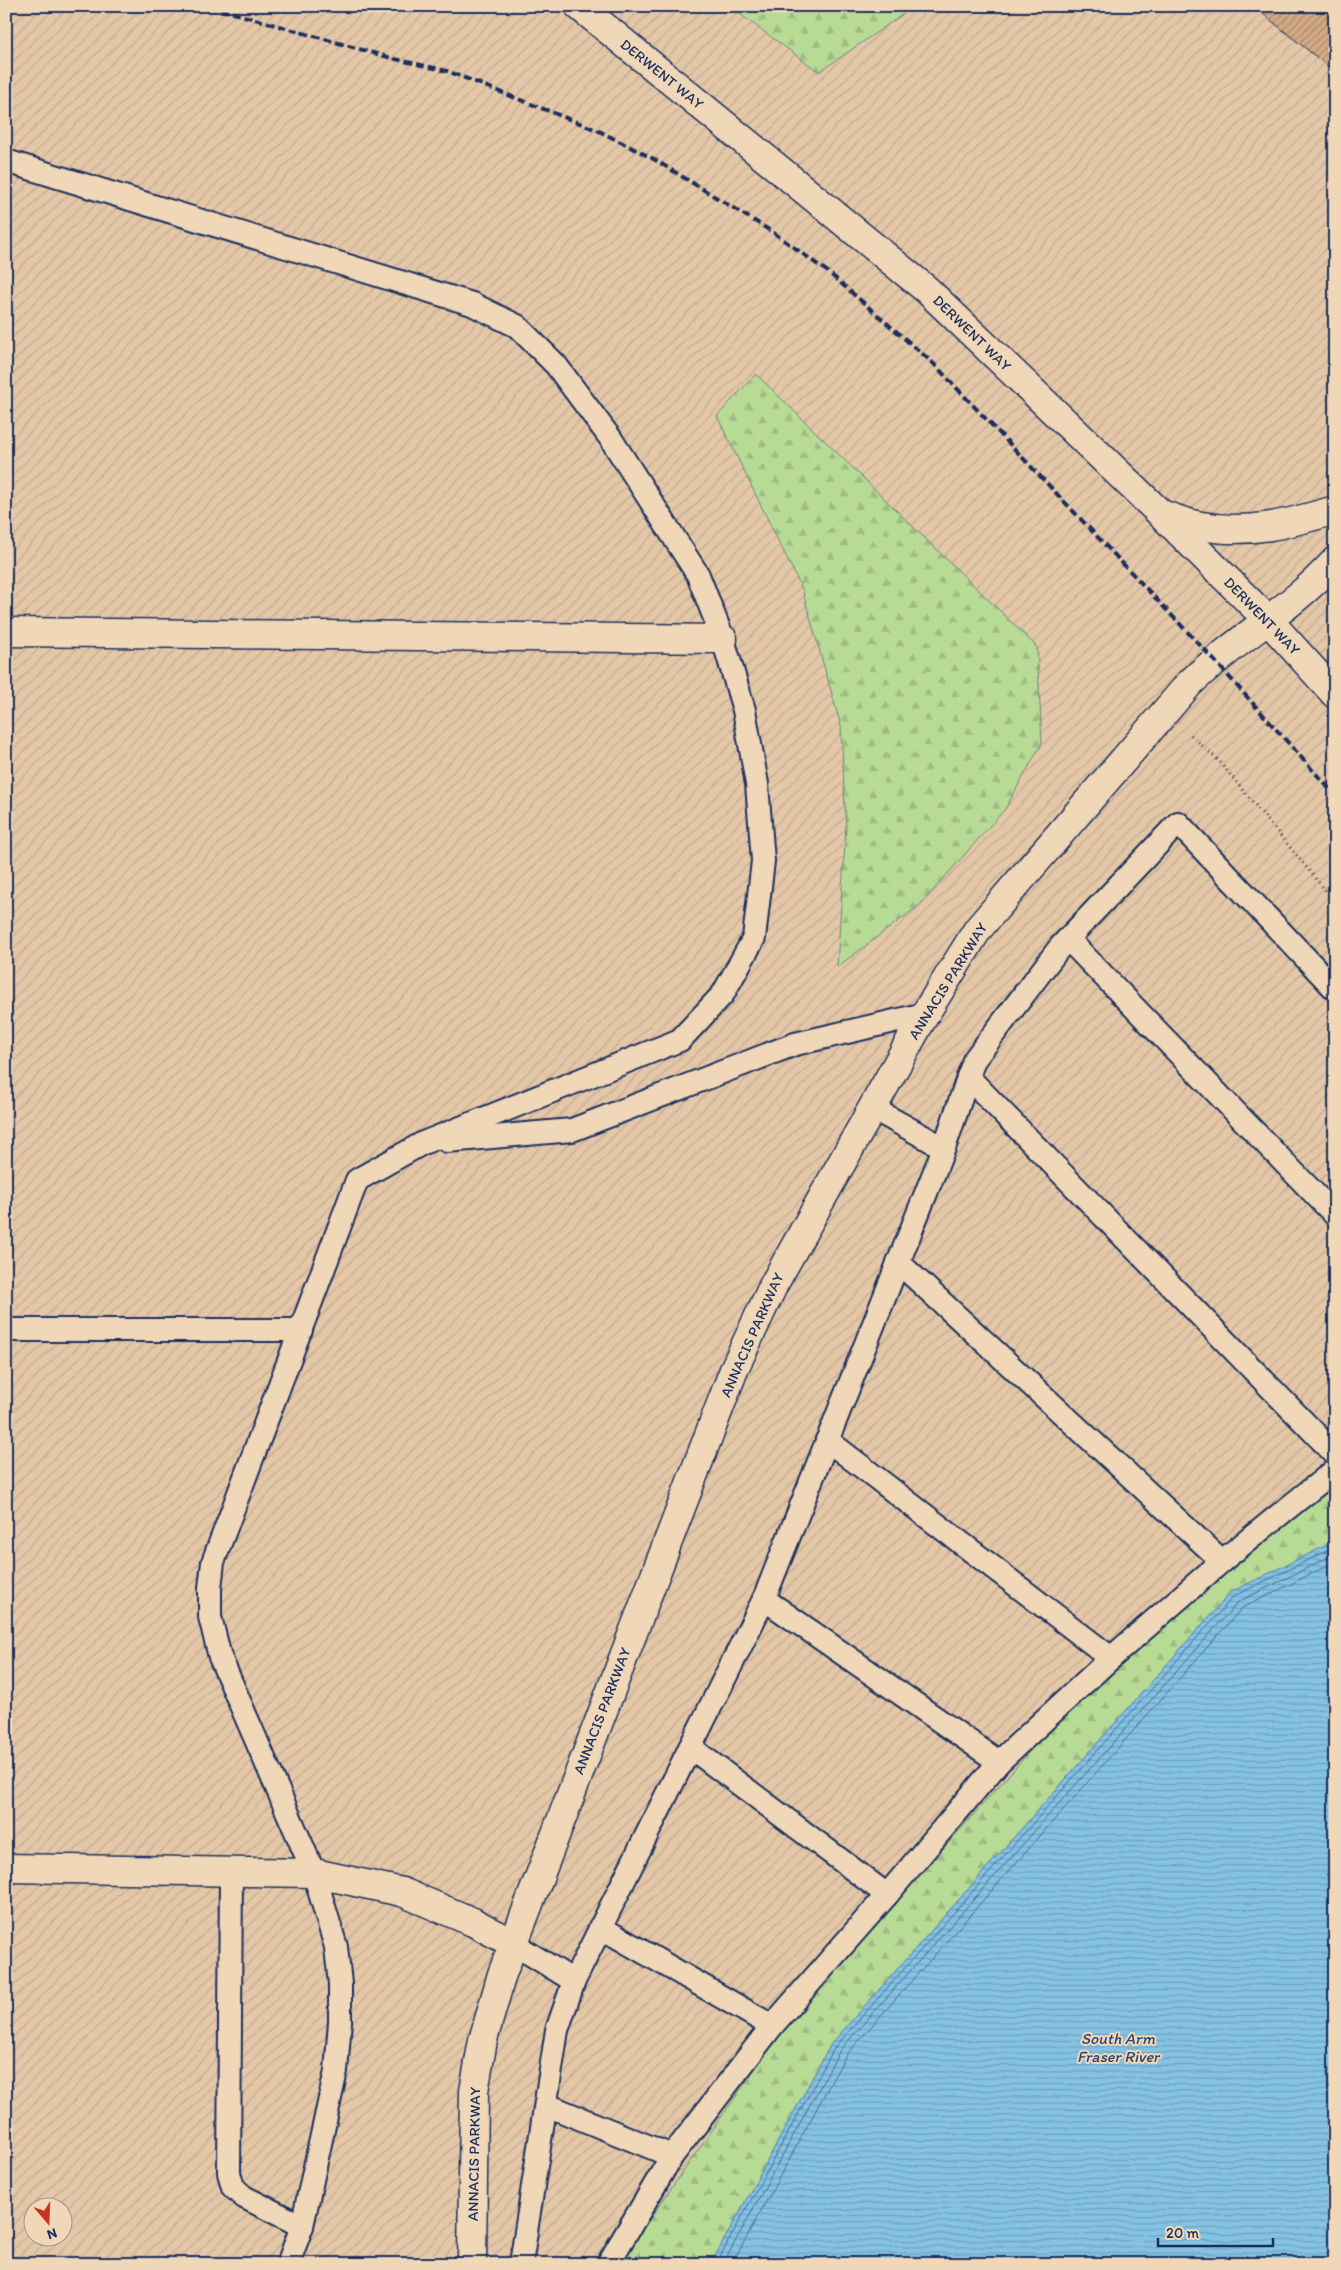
<svg xmlns="http://www.w3.org/2000/svg" width="1341" height="2270" font-family="Itim,sans-serif">
<defs>
<pattern id="industrial-furrows" width="10" height="10" patternUnits="userSpaceOnUse" patternTransform="scale(1.25)"><rect width="10" height="10" fill="#e3c7a7"/><path d="M-1 1l2-2M0 10L10 0M9 11l2-2" fill="none" stroke="#c2ab92"/></pattern>
<pattern id="forest-firs" width="22" height="20" patternUnits="userSpaceOnUse" patternTransform="scale(1.25)"><rect width="22" height="20" fill="#b7db95"/><path d="M5 1l3.5 6h-7zM16 11l3.5 6h-7z" fill="#9dbc83"/></pattern>
<pattern id="water-rules" width="6" height="5" patternUnits="userSpaceOnUse" patternTransform="scale(1.25)"><rect width="6" height="5" fill="#85c3e5"/><path d="M0 2.5h6" fill="none" stroke="#6c9fbd"/></pattern>
<pattern id="building-hatch" width="6" height="6" patternUnits="userSpaceOnUse" patternTransform="scale(1.25)"><rect width="6" height="6" fill="#d3aa84"/><path d="M-1 1l2-2M0 6l6-6M5 7l2-2" fill="none" stroke="#aa8b6f"/></pattern>
</defs>
<rect width="100%" height="100%" fill="#efd7b7"/>
<filter id="ink" filterUnits="userSpaceOnUse"><feTurbulence type="fractalNoise" baseFrequency=".02" numOctaves="2"/><feDisplacementMap in="SourceGraphic" scale="10" xChannelSelector="R" yChannelSelector="G"/><feConvolveMatrix kernelMatrix="1 2 1 2 8 2 1 2 1" color-interpolation-filters="sRGB"/></filter>
<g filter="url(#ink)">
<path fill="url(#industrial-furrows)" fill-rule="evenodd" d="M6,6H729L819,72L915,6H1335V1541L1231,1592L831,2044L711,2264H6ZM32,2208H62V2238H32Z"/>
<g fill="url(#forest-firs)" stroke="#69857a">
<polygon points="729,6 915,6 819,72"/>
<polygon points="756,374 1037,647 1042,743 1005,809 920,905 837,967 846,827 841,726 802,589 717,416"/>
<polygon points="1335,1485 1335,1541 1231,1592 831,2044 711,2264 622,2264 633,2243 783,2029 1038,1742 1209,1584"/>
</g>
<polygon fill="url(#water-rules)" stroke="#5b88af" points="1335,1541 1335,2264 711,2264 831,2044 1231,1592"/>
<g fill="none" stroke-linecap="round" stroke-linejoin="round">
<g stroke="#456a94" stroke-width="1">
<polyline points="716,2264 835,2047 1234,1596 1335,1547"/>
<polyline points="723,2264 840,2050 1238,1602 1335,1554"/>
<polyline points="732,2264 846,2055 1242,1608 1335,1562"/>
</g>
</g>
<polygon fill="url(#building-hatch)" stroke="#1b2f5e" points="1253,6 1335,6 1335,72"/>
<g fill="none" stroke-linecap="round" stroke-linejoin="round">
<g stroke="#1b2f5e" stroke-width="26">
<g id="service">
<polyline points="6,161 472,304 517,326 556,365 611,439 698,575 723,639 744,710 757,784 763,861 754,938 723,994 680,1040 423,1143 357,1180 213,1562 210,1588 210,1617 220,1657 314,1873 336,1947 340,1984 340,2022 336,2071 302,2226 288,2264"/>
<polyline points="1068,939 1335,1215"/>
<polyline points="968,1077 1335,1454"/>
<polyline points="872,1108 944,1148 974,1060 1060,947 1178,823 1335,989"/>
<polyline points="447,1141 572,1130 795,1044 925,1014"/>
<polyline points="898,1262 1222,1561"/>
<polyline points="6,1330 301,1330"/>
<polyline points="827,1440 1111,1658"/>
<polyline points="764,1599 999,1762"/>
<polyline points="690,1747 887,1895"/>
<polyline points="231,1871 229,2173 233,2187 244,2197 302,2226"/>
<polyline points="600,1927 772,2026"/>
<polyline points="514,1944 574,1981"/>
<polyline points="547,2105 672,2156 608,2264"/>
<polyline points="672,2156 772,2026 887,1895 999,1762 1111,1658 1222,1561 1335,1470"/>
<polyline points="521,2264 557,2030 574,1981 764,1599 944,1148"/>
</g>
</g>
<g stroke="#1b2f5e" stroke-width="31">
<g id="minor">
<path d="M1161,514C1174,518 1188,524 1202,526C1248,535 1291,523 1335,510"/>
<polyline points="6,632 723,639"/>
<polyline points="6,1868 314,1873 402,1892 473,1922 514,1944"/>
<path d="M472,2264L474,2091L483,2040L502,1974L735,1367L774,1284L925,1014L978,929L1189,684C1234,640 1292,609 1335,561"/>
</g>
</g>
<g stroke="#1b2f5e" stroke-width="31">
<polyline id="secondary" points="579,6 927,290 1161,514 1268,620 1335,694"/>
</g>
<polyline stroke="#1b2f5e" stroke-width="3" stroke-dasharray="1 4" stroke-linecap="butt" points="1191,735 1219,761 1335,902"/>
<use href="#service" stroke="#efd7b7" stroke-width="22"/>
<use href="#minor" stroke="#efd7b7" stroke-width="28"/>
<use href="#secondary" stroke="#efd7b7" stroke-width="28"/>
<polyline stroke="#1b2f5e" stroke-width="4" stroke-dasharray="8 4" stroke-linecap="butt" points="209,6 391,58 447,71 597,130 652,158 774,233 828,272 934,364 1214,660 1335,795"/>
</g>
</g>
<g text-anchor="middle" stroke-width="4" stroke-linejoin="round" paint-order="stroke">
<g font-size="15" fill="#1b2f5e" stroke="#efd7b7">
<text transform="translate(662 74) rotate(39)" y="5">DERWENT WAY</text>
<text transform="translate(972 333) rotate(44)" y="5">DERWENT WAY</text>
<text transform="translate(1262 616) rotate(46)" y="5">DERWENT WAY</text>
<text transform="translate(948 981) rotate(-58)" y="5">ANNACIS PARKWAY</text>
<text transform="translate(752 1335) rotate(-66)" y="5">ANNACIS PARKWAY</text>
<text transform="translate(602 1711) rotate(-69)" y="5">ANNACIS PARKWAY</text>
<text transform="translate(474 2154) rotate(-89)" y="5">ANNACIS PARKWAY</text>
</g>
<g font-size="16" font-style="italic" fill="#2b4572" stroke="#efd7b7">
<text x="1118" y="2044">South Arm<tspan x="1118" dy="18">Fraser River</tspan></text>
</g>
</g>
<rect width="1341" height="2270" fill="none" stroke="#efd7b7" stroke-width="25"/>
<rect x="12" y="12" width="1316" height="2245" fill="none" stroke="#1b2f5e" stroke-width="2" filter="url(#ink)"/>
<g transform="translate(48 2222) rotate(161)"><circle r="24" fill="#efd7b7" stroke="#9a9493"/>
<path d="M0-4L9 19L0 12L-9 19Z" fill="#c8321e"/>
<text y="-8" font-size="14" font-weight="bold" text-anchor="middle" fill="#1b2f5e">N</text>
</g>
<path d="M1158 2238v8h115v-8" fill="none" stroke="#1b2f5e" stroke-width="2.5"/>
<text x="1166" y="2238" font-size="15" fill="#1b2f5e" stroke="#efd7b7" stroke-width="4" paint-order="stroke">20 m</text>
</svg>
